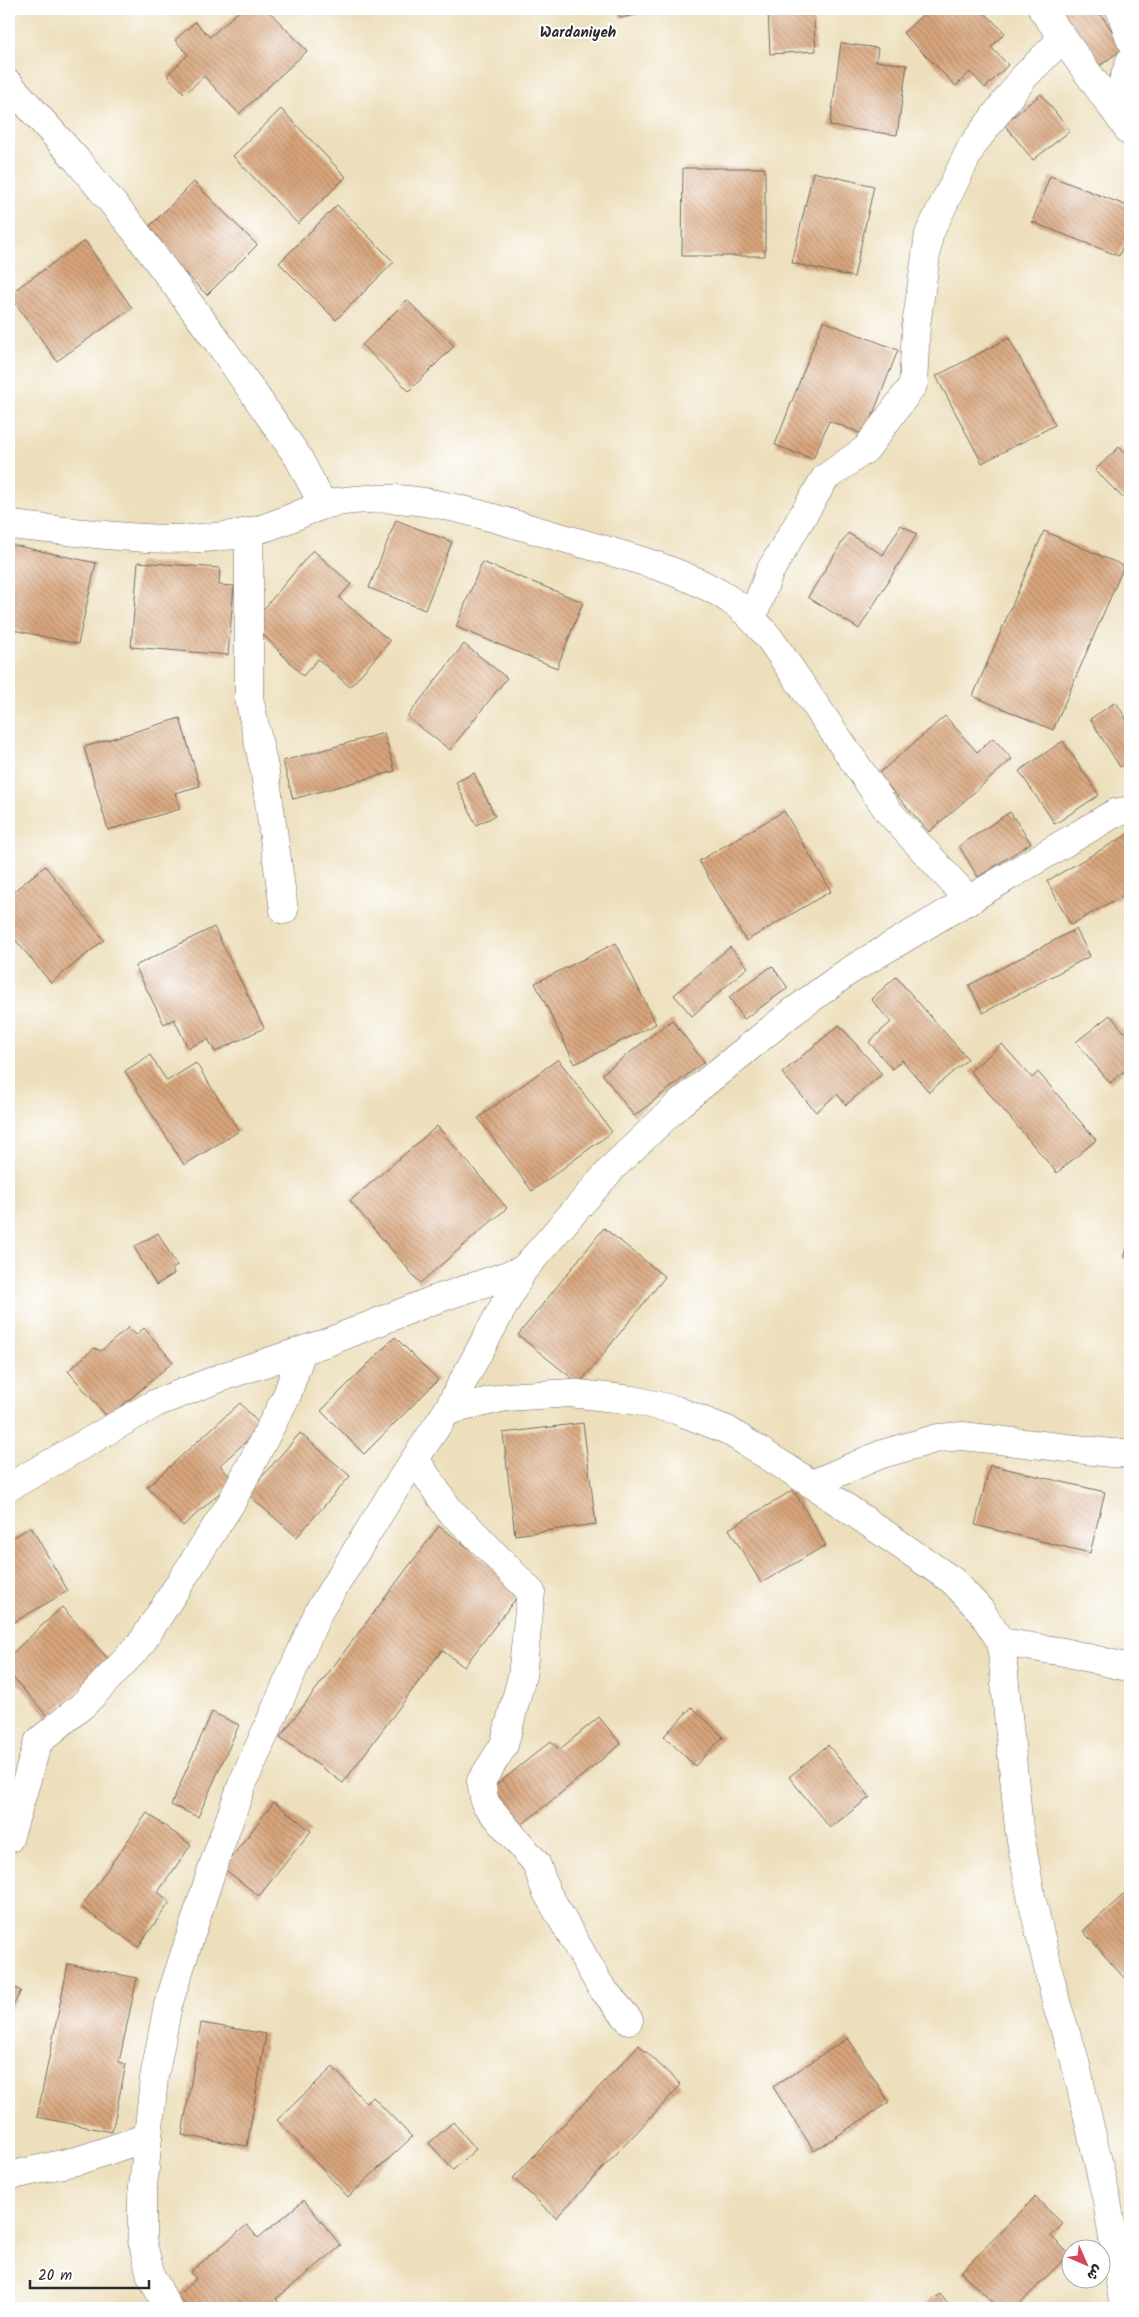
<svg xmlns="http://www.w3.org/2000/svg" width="1139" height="2317" font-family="Kalam,'Playpen Sans Arabic',sans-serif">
<defs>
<pattern id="building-back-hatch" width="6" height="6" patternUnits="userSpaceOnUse" patternTransform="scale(1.25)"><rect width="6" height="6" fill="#d8a57c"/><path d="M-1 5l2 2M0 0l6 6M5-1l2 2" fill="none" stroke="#af8766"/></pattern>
</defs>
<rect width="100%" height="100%" fill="#fff"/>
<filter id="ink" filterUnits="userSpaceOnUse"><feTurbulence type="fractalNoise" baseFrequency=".02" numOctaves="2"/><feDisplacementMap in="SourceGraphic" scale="10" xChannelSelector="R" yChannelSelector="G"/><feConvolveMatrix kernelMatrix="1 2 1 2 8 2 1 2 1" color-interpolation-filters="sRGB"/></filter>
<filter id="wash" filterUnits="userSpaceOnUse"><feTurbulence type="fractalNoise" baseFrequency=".0096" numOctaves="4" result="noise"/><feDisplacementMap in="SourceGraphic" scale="20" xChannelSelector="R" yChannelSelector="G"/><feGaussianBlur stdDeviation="1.12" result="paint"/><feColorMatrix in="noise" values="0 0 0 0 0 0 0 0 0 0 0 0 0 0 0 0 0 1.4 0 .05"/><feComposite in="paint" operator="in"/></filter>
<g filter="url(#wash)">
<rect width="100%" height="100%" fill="#eddfbc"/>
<g id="blocks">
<g fill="url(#building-back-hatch)">
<polygon points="241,9 267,9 307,51 239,114 204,76 185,94 167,75 188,55 175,40 195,22 210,37"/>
<polygon points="618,9 660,9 660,10 620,18"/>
<polygon points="768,9 813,9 816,51 770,54"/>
<polygon points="869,9 880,9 874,14"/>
<polygon points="929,9 981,9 1005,33 991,47 1008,65 985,88 970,72 956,86 903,33"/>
<polygon points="1052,9 1097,9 1124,48 1095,69"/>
<polygon points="841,43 878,48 876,61 907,65 897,135 830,126"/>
<polygon points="1041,94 1070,131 1033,160 1004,124"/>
<polygon points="281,109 346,177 298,224 233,156"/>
<polygon points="683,168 765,168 765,256 682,256"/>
<polygon points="813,172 874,186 854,277 792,263"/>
<polygon points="1050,176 1130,207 1130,225 1119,256 1032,222"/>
<polygon points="194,182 257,245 207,295 144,232"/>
<polygon points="337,205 394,262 336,320 279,263"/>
<polygon points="85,241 132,308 57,361 9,294"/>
<polygon points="407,300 454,346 409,391 362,345"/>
<polygon points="823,321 898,350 865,435 829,421 813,459 775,445"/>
<polygon points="1009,338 1055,425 982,463 936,376"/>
<polygon points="1119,447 1130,458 1130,505 1095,470"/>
<polygon points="396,520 452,542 425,610 369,588"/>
<polygon points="901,525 917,534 859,629 808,597 848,533 883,555"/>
<polygon points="1044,531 1124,566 1053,730 973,696"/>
<polygon points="9,544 96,563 78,644 9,629"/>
<polygon points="313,550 351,584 339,598 390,641 350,687 318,659 303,676 252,623"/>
<polygon points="138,562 220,568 219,585 234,586 228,655 131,647"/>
<polygon points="482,562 583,602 557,668 456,627"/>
<polygon points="464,644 507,678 450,750 407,717"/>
<polygon points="1116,702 1130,725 1130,761 1120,767 1090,719"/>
<polygon points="945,716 977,752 993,738 1012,759 929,832 878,774"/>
<polygon points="180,718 200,786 175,793 180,809 108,830 84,747"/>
<polygon points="384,733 395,771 293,799 283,761"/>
<polygon points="1063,741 1099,795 1055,824 1019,771"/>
<polygon points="474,773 495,816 476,825 456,782"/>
<polygon points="784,811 831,891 746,941 699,861"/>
<polygon points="1010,812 1031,843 978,877 959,846"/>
<polygon points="1130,833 1130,891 1071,925 1047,881"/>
<polygon points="45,866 104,940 51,983 9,932 9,895"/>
<polygon points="214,927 264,1028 215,1052 208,1039 188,1048 174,1019 164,1024 135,966"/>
<polygon points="1076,929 1090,956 983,1013 969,985"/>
<polygon points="1130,934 1130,946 1125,941"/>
<polygon points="616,943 656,1024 575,1064 535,983"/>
<polygon points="730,947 748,967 692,1016 674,995"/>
<polygon points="772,966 788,988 744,1019 729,997"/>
<polygon points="896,977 968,1059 929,1092 902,1060 892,1069 869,1042 891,1022 871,999"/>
<polygon points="1110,1015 1130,1039 1130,1066 1110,1083 1076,1042"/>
<polygon points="672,1020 704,1062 634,1116 602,1074"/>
<polygon points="839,1025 882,1074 846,1105 837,1094 816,1112 782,1073"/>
<polygon points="1002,1044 1032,1078 1038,1072 1096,1140 1057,1173 970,1071"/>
<polygon points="150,1055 167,1081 196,1063 239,1131 184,1165 125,1071"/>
<polygon points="558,1059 612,1132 532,1191 478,1118"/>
<polygon points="437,1126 507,1208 420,1283 350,1201"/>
<polygon points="604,1228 665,1277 579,1384 518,1335"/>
<polygon points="158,1233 177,1266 172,1269 174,1274 156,1285 134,1247"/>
<polygon points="1130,1241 1130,1259 1124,1257"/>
<polygon points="129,1327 136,1335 144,1328 173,1362 108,1418 68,1371 94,1348 101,1351"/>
<polygon points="395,1337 438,1380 364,1454 321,1411"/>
<polygon points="240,1403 262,1427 220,1465 233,1481 183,1526 147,1487"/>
<polygon points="583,1423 596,1524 515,1535 503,1433"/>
<polygon points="300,1433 350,1476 297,1537 247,1494"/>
<polygon points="990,1465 1105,1492 1090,1553 975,1525"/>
<polygon points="793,1490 826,1545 761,1583 729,1529"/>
<polygon points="439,1526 523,1589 464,1667 442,1650 343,1783 280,1737"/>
<polygon points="31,1527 68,1591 9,1625 9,1540"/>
<polygon points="62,1607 111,1662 48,1717 9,1673 9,1656"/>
<polygon points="692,1707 723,1737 695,1766 664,1736"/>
<polygon points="212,1712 239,1725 198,1817 171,1805"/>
<polygon points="599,1717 621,1744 519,1827 489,1791 551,1741 559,1750"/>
<polygon points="828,1745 870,1797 830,1828 789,1777"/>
<polygon points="274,1802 311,1831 259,1896 223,1868"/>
<polygon points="147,1813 191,1845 158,1892 170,1902 138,1947 81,1907"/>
<polygon points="1130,1889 1130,1976 1126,1980 1083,1931"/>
<polygon points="68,1964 137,1978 119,2062 126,2064 112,2132 37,2117"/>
<polygon points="9,1984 21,1991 9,2013"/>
<polygon points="201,2023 266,2034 247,2146 182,2135"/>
<polygon points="848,2038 889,2102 814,2151 773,2087"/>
<polygon points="639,2045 681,2085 556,2218 513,2178"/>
<polygon points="333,2067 366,2103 373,2097 412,2137 348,2197 277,2120"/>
<polygon points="453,2122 476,2149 453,2170 429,2143"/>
<polygon points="1035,2197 1063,2224 1051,2236 1069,2254 1016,2308 999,2308 961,2272"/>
<polygon points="304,2200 341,2246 276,2299 283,2308 186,2308 176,2296 196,2279 190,2272 247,2225 258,2238"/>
<polygon points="940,2294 951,2308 923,2308"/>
</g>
</g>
</g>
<g filter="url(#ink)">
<use href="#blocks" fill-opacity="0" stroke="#6f6a5e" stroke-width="1"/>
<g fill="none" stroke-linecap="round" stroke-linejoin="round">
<g stroke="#6f6a5e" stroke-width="29">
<g id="minor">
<polyline points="1042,9 1130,132"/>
<polyline points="1120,9 1130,39"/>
<polyline points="9,84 77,160 134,229 223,349 298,457 323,505"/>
<polyline points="1114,108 1130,61"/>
<path d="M9,525C85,532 174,548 249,532C274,527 297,514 321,506C334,501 354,500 368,499C429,495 491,518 549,534C604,550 687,569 733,602C748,612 759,626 770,639L888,811L970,901"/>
<polyline points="249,532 249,698 265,773 284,910"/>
<polyline points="752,618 770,571 825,478 866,449 913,385 916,326 929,234 972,146 1024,77 1063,38"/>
<polyline points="447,1411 506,1397 570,1393 633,1400 676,1410 727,1430 812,1484 953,1581 981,1611 1001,1642 1019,1829 1031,1896 1057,2006 1074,2057 1107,2201 1124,2308"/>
<polyline points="415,1459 450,1511 470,1529 531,1592 522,1676 504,1745 481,1781 485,1803 536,1863 546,1891 601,1987 629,2020"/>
<polyline points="812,1484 882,1454 938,1438 963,1436 1111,1453 1130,1453"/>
<polyline points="9,1487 156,1403 225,1376 328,1342 431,1301 523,1270"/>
<polyline points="1001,1642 1064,1652 1130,1668"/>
<polyline points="9,1839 38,1742 84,1704 140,1645 231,1503 287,1395 302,1351"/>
<polyline points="9,2176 80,2160 148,2137"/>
<polyline points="168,2308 151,2276 142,2240 142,2197 154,2078 168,2005 215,1860 242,1785 319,1611 394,1490 447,1411 523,1270 614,1166 679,1104 790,1014 849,971 1115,813 1130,810"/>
</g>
</g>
<use href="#minor" stroke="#fff" stroke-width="28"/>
</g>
</g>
<g text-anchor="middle" stroke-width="4" stroke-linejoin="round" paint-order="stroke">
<g font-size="15" font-weight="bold" fill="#2b2b2b" stroke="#fff">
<text x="578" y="37">Wardaniyeh</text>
</g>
</g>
<rect width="1139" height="2317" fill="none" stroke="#fff" stroke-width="30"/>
<g transform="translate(1086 2264) rotate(135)"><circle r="24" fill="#ffffff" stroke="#aaaaaa"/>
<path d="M0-4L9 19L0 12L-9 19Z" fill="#d1495b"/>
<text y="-8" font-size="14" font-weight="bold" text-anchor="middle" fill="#2b2b2b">ش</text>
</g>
<path d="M30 2280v8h119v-8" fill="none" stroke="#2b2b2b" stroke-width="2.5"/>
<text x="38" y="2280" font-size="15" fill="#2b2b2b" stroke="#ffffff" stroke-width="4" paint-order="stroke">20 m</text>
</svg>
